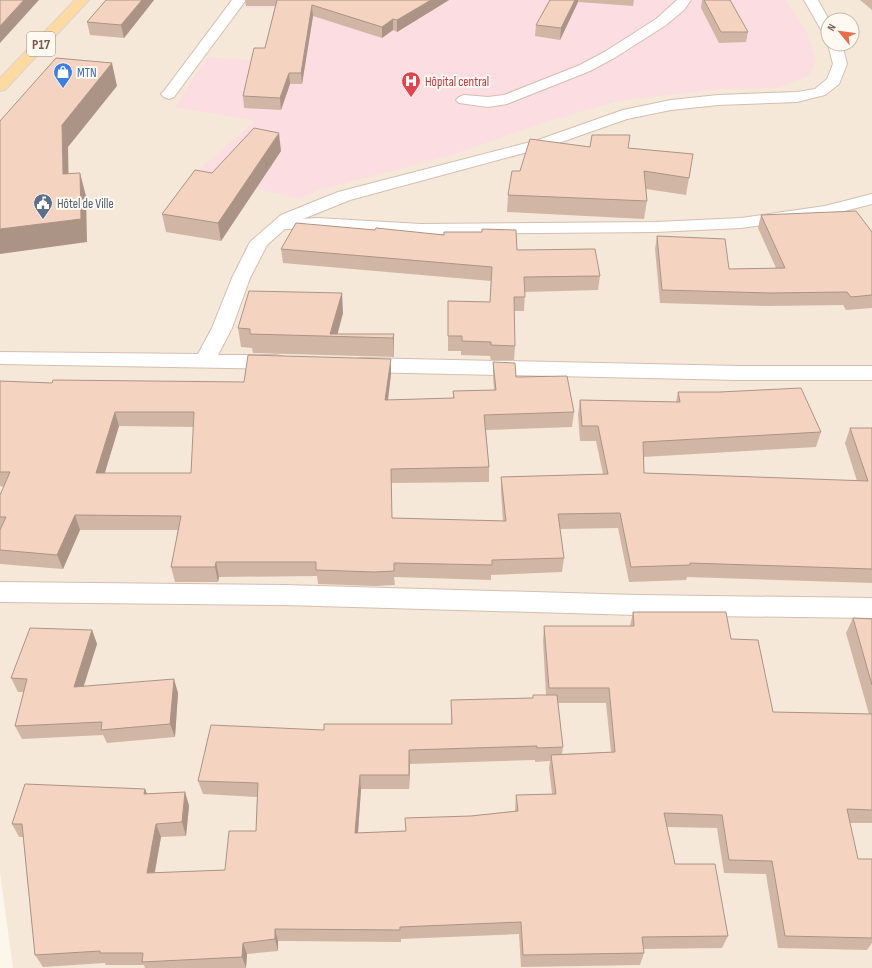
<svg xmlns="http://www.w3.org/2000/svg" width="872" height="968" font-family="'Sofia Sans Condensed',sans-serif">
<rect width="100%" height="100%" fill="#fdf6ea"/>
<path fill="#f5e8d8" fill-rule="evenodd" d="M0,0H872V968H13L0,873ZM828,20H852V44H828Z"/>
<polygon fill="#fcdde1" points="243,0 786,0 806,31 816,61 809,76 777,88 718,89 618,101 546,122 449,156 318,190 300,199 194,174 255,121 175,107 207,57 259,61 277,9 237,7"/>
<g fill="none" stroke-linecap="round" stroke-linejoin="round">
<g stroke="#d3bfb1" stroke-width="2">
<g id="minor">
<polygon points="232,0 246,0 174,97 169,99 164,97 161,94 164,91"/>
<polygon points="677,0 691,0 684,10 666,25 616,57 590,71 507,104 488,107 459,103 456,100 459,97 464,95 488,97 504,95 580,65 606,51 656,19"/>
<polygon points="804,0 818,0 829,20 828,34 823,33"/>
<polygon points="828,44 842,44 847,64 839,84 825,95 797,102 718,105 671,110 627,119 550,146 350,200 303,219 317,218 421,224 656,222 741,218 825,206 872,194 872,204 825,216 741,228 656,232 421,234 317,228 285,229 267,245 250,278 232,328 218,355 277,355 284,357 287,362 284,367 277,369 0,364 0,352 198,354 212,328 232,278 250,242 281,215 338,192 538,140 623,110 671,100 718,95 797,92 815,89 827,79 833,64"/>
<polygon points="361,358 740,366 872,366 872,380 740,380 361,372 354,370 351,365 354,360"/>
<polygon points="0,582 284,585 636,595 872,598 872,618 636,615 284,605 0,602"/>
</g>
</g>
<g stroke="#dcd4d0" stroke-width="2">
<polygon id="major" points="75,0 89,0 5,90 0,91 0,78"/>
</g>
<use href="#minor" fill="#fff" fill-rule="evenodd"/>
<use href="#major" fill="#fddaa1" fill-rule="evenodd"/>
</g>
<g fill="#d2b6a5" fill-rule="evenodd">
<polygon points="106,0 154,0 124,38 90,35 87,22"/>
<polygon points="245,0 449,0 397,32 393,30 382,38 313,16 302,84 290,84 281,110 244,108 243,96 265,48 275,6 246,6"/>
<polygon points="550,0 634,0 633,6 578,2 560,40 535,36 536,25"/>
<polygon points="702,0 730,0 748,32 746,42 719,43 701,8"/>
<polygon points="860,0 872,0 872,10"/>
<polygon points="590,147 628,148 689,178 686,195 646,189 647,201 644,219 507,212 508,195"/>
<polygon points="281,151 221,241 166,232 162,214 212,173"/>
<polygon points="761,215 872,232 872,308 846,310 843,305 767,306 660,303 655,249 657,236 729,269 776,268 758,228"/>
<polygon points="281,249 517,250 600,276 598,290 525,292 524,311 514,311 515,346 514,360 491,360 490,356 461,355 461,351 448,351 448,301 490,302 491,281 283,263"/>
<polygon points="343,313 337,334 394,334 394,357 253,353 252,348 241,347 238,328"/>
<path d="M391,359V374L388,400L453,398V391L494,390L493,377V362L516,377L574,412L572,427L486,430L489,467V482L391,483L392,518L503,521L501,492V477L603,474L596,441H580L578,415L580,400L676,402L678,392L821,432L816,447L643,457L644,473L857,481L845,443L850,428H872V583L687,577L686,580L629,582L618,528L560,529L564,558L562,572L491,575V580L394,577L395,585L375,586L318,584L317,576L219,577L218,582H175L171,567L178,530H80L63,569L0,564V495L4,487L0,486V381L52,383L244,382ZM119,426L194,427L191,473H105Z"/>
<path d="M633,612L731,639L773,712L869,714L846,633L853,618L872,619V823H850L858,859H872V943L867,950L778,948L766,874L724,873L717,828L667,827L675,864L728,936L722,948L643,949L644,953L640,965L521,967L519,934L401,939V942L278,941V951L247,954L246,968H145L144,965H106L105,963L43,967L35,955L23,837H19L12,824L145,789L147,794L185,792L189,806L186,836L161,837L155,873L225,870L256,831L257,797L203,794L198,781L324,730L451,724V700L533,698V695H546L543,641L544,626H630ZM558,703H606L611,752L562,754L563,747ZM535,760V762L550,761L549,768L552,794L516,795L515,811L471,816L406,831L358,833L361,789H409L410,764Z"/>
<polygon points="92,630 97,644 84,686 178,693 175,737 107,743 103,735 22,739 15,726 24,692 18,692 11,678"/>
</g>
<g fill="#ab9486">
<polygon points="24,0 39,0 0,43 0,26"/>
<polygon points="142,0 154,0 124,38 121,25"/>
<polygon points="431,0 449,0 397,32 397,20"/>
<polygon points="575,0 578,0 578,2 560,40 561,28"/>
<polygon points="312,5 313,16 302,84 301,73"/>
<polygon points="393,19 393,30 382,38 382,27"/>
<polygon points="112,63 117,86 68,147 69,197 63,174 62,125"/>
<polygon points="289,73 290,84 281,110 280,98"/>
<polygon points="279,133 281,151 221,241 218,223"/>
<polygon points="80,173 86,196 87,242 0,254 0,229"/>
<polygon points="342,293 343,313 337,336 330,334"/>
<polygon points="394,334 394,357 393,338"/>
<polygon points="391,359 391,374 386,415 385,400"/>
<polygon points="115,412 119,426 100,488 96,473"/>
<polygon points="75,515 80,530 63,569 57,555"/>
<polygon points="216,562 219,577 218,582 215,567"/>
<polygon points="92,630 97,644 79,700 74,687"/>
<polygon points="174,679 178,693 175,737 170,724"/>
<polygon points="409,750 410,764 409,789"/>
<polygon points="360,775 361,789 357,846 355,833"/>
<polygon points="145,789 150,802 144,794"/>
<polygon points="185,792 189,806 186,836 182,822"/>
<polygon points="156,824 161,837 152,886 147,873"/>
<polygon points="275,929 278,941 278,951 275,939"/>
<polygon points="243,943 247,954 246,968 242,957"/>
</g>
<g fill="#f4d4c0" stroke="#ab9486" fill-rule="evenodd">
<polygon points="0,0 24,0 0,26"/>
<polygon points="106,0 142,0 121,25 87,22"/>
<polygon points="277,0 431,0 397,20 393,19 382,27 312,5 301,73 289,73 280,98 243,96 254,48 265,48"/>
<polygon points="550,0 575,0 561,28 536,25"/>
<polygon points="704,0 730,0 748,32 721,32"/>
<polygon points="56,58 112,63 62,125 63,174 80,173 81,219 0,229 0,121"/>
<polygon points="254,128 279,133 218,223 162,214 195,170 212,173"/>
<polygon points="592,135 630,135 628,148 693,154 689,178 644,171 647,201 508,195 512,171 520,171 530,139 590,147"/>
<polygon points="856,211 872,232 872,295 851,297 847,292 770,293 662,290 657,236 725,239 729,269 785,268 761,215"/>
<polygon points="296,223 375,230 376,228 444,235 444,232 482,232 482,229 516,230 517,250 595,249 600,276 524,277 525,297 514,297 515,346 491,345 491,342 462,341 462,336 448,336 448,301 490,302 492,267 281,249"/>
<polygon points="249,291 342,293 330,334 394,334 393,338 250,334 250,329 238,328"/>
<path d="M248,355L391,359L385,400L454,398L453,391L496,390L493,362L515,363L516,377L567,376L574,412L484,415L489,467L391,469L392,518L506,521L501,477L608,474L598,426H582L580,400L680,402L678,392H720L801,388L821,432L643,442L644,473L868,481L850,428H872V569L690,563V565L631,567L620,513L558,514L564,558L492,560V565L394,563V571L374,572L316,570V562H216L215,567H171L181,516L75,515L57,555L0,550V530L6,517H0V495L10,472H0V381L52,383L53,380L244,382ZM115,412H194L191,473H96Z"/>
<polygon points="633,612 726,612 731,639 758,640 773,712 872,714 872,810 847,809 858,859 872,859 872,938 785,936 772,861 729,860 722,815 664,813 675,864 715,864 728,936 642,937 644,953 523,955 521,922 400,927 400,930 275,929 275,939 243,943 242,957 142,962 143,953 100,953 100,951 35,955 22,824 12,824 25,784 145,789 144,794 185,792 182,822 156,824 147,873 225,870 229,831 256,831 258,783 198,781 211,725 324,730 324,724 452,724 451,700 533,698 533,695 557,695 563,747 537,748 537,746 409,750 409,775 360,775 355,833 406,831 405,818 471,816 518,811 516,795 556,794 551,755 615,752 609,688 549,688 544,626 634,626"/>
<polygon points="853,618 872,619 872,685"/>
<polygon points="30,628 92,630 74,687 174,679 170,724 101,730 102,722 15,726 27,679 11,678"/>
</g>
<defs>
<g id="shop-pin" transform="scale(1)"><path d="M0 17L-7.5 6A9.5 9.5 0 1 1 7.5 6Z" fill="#3f7fe0" stroke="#fff9f1"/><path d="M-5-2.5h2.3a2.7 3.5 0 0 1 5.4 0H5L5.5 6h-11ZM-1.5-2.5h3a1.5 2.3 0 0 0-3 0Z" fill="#fff"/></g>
<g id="hospital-pin" transform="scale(1)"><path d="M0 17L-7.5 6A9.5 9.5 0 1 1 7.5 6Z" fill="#e0444e" stroke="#fff9f1"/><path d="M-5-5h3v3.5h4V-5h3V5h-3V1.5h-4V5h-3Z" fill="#fff"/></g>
<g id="civic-pin" transform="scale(1)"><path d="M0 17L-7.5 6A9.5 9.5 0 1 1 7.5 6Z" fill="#5c6f8a" stroke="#fff9f1"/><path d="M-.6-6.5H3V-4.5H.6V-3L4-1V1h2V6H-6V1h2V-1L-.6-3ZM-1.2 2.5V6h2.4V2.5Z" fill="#fff"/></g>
</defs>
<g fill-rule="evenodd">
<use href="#shop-pin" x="63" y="72"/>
<use href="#hospital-pin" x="411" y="81"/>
<use href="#civic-pin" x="43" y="203"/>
</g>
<g text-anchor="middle" stroke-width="4" stroke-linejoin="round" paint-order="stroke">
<g font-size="13" fill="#366cbe" stroke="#fff9f1" text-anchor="start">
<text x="77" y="77">MTN</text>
</g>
<g font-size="13" fill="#be3a42" stroke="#fff9f1" text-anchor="start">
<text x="425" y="86">Hôpital central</text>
</g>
<g font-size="13" fill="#4e5e75" stroke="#fff9f1" text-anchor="start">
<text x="57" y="208">Hôtel de Ville</text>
</g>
<rect fill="#fff9f1" stroke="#a28a7d" stroke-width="1" x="27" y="32" width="28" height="24" rx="3"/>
<g font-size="14" font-weight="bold" fill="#7a5b4b">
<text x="41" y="49">P17</text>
</g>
</g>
<g transform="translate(840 32) rotate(299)"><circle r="19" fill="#fff9f1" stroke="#cabaaf"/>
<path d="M0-3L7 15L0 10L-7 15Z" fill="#ea6d4c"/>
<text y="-6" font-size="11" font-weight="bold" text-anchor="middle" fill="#7a5b4b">N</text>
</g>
</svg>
